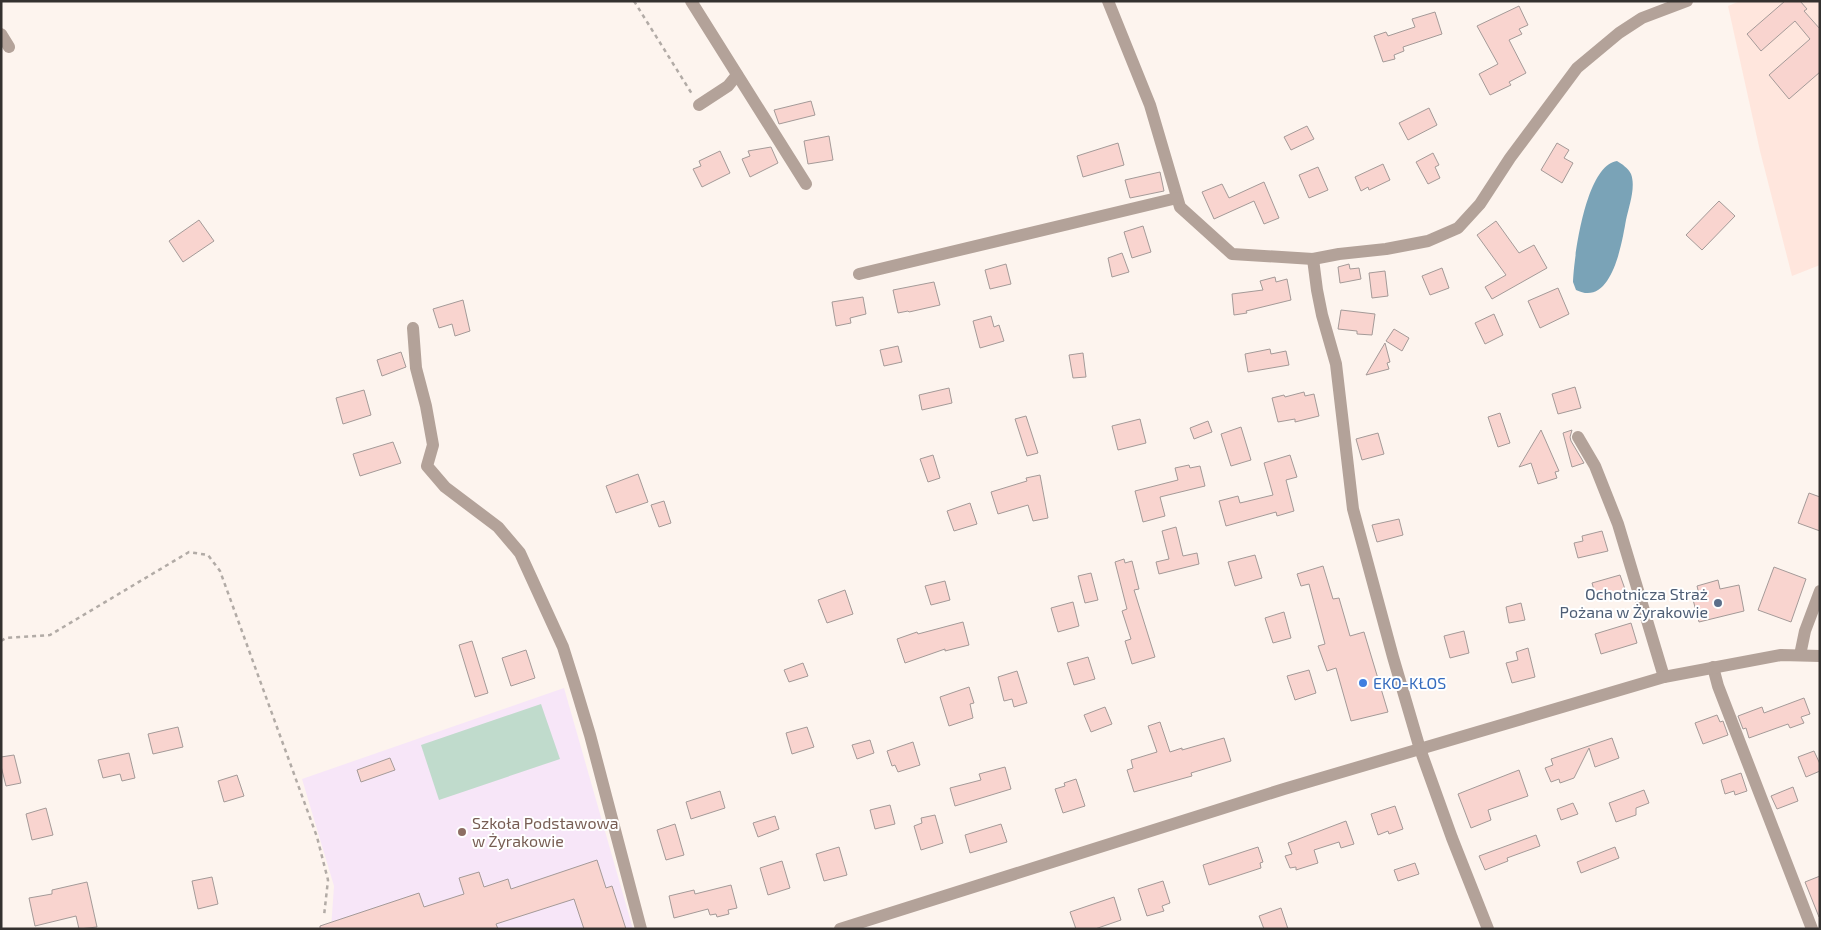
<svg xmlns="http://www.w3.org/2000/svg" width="1821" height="930" font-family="'Exo 2',sans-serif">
<rect width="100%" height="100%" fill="#fdf4ee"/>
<polygon fill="#ffe6dd" points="1740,1 1820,1 1820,265 1792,276 1760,151 1728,6"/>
<polygon fill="#f7e6f8" points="564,688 633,929 331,929 334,886 302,779"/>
<polygon fill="#c0dbcc" points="541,704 560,759 439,800 421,745"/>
<path fill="#7aa3b7" d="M1617,161C1622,164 1628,168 1631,174C1636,187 1629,206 1626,220C1622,242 1612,308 1576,290L1573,282C1574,256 1586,165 1617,161Z"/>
<g fill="#f9d4cf" stroke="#a49a98">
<polygon points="1785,1 1800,1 1807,9 1804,11 1820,29 1820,72 1789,99 1769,75 1810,39 1795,21 1761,51 1747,34"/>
<polygon points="1519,6 1528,25 1519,29 1522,34 1509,40 1526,73 1509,82 1511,85 1490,95 1479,74 1498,64 1477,26"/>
<polygon points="1435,12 1442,34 1403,47 1404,51 1394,55 1395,59 1383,62 1374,36 1386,32 1388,36 1415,27 1412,19"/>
<polygon points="811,101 815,115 779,124 774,110"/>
<polygon points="1429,108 1437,125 1408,140 1399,123"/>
<polygon points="1307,126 1314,139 1291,150 1284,137"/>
<polygon points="829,136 833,160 808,164 804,141"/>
<polygon points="1118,143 1124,165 1083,177 1077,156"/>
<polygon points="1557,143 1569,150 1564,158 1573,163 1562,183 1541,170"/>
<polygon points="771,147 778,163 750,177 742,159 750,156 748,151"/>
<polygon points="720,151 730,173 702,187 693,169 701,166 699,161"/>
<polygon points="1433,153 1439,165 1435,167 1440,178 1428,184 1416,162"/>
<polygon points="1383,164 1390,180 1369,190 1368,187 1361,191 1355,177"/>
<polygon points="1318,167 1328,190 1309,198 1299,175"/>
<polygon points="1160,172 1164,191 1130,198 1125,180"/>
<polygon points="1264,182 1279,218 1264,224 1254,201 1214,219 1202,192 1222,184 1229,198"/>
<polygon points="1719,201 1735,216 1702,250 1686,235"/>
<polygon points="199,220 214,241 183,262 169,241"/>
<polygon points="1496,221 1519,253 1534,245 1547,268 1492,299 1485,287 1506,275 1477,235"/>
<polygon points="1143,226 1151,252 1132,258 1124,232"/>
<polygon points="1122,253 1129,272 1112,277 1108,258"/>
<polygon points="1006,264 1011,284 990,289 985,270"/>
<polygon points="1349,264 1350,269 1359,268 1361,279 1340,283 1338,267"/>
<polygon points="1442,268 1449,288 1430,295 1422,276"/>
<polygon points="1385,271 1388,296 1372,298 1369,273"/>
<polygon points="1275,277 1276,282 1287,279 1291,300 1246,311 1247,313 1234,315 1232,294 1263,290 1260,281"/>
<polygon points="934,282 940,305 909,312 908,311 898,313 893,290"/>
<polygon points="1558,288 1569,314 1540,328 1528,301"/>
<polygon points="863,297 866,314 850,318 851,323 836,326 832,302"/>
<polygon points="463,300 470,331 455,336 452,324 439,328 433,309"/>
<polygon points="1341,310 1375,314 1372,335 1357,334 1357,331 1338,329"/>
<polygon points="1494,314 1503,335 1485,344 1475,323"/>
<polygon points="991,316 994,327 999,325 1004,341 980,348 973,321"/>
<polygon points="1394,329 1409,338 1402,351 1386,341"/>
<polygon points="1385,343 1390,362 1387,363 1389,369 1366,375"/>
<polygon points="898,346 902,362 884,366 880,350"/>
<polygon points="1270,349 1271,354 1286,351 1289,365 1248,372 1245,354"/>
<polygon points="401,352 406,367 382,376 377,360"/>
<polygon points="1083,353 1086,377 1073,378 1069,355"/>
<polygon points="1575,387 1581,408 1558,414 1552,394"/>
<polygon points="949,388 952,403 922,410 919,395"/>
<polygon points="364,390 371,415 343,424 336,398"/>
<polygon points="1304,392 1305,396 1314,394 1319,416 1295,422 1295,419 1278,422 1272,398 1284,395 1285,397"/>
<polygon points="1500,413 1510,443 1498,447 1488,417"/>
<polygon points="1026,416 1038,453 1027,456 1015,419"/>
<polygon points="1140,419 1146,443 1118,450 1112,426"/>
<polygon points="1208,421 1212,432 1194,439 1190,428"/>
<polygon points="1241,427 1251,460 1231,466 1221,434"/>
<polygon points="1541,430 1559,471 1555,472 1557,478 1538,484 1531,463 1519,467"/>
<polygon points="1572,430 1570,437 1571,441 1584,463 1572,467 1563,433"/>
<polygon points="1378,433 1384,454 1362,460 1356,439"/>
<polygon points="393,442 401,463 360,476 353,454"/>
<polygon points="933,455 940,478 928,482 920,459"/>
<polygon points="1290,455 1297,477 1286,480 1294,511 1277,516 1276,512 1226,526 1219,501 1238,496 1240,503 1273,495 1264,463"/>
<polygon points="1189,465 1190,468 1200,466 1205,486 1160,497 1165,516 1143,522 1135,491 1178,480 1175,468"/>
<polygon points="638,474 648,502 616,513 606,486"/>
<polygon points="1040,475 1048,518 1033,521 1028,505 998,514 991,492 1027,481 1026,478"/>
<polygon points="1809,493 1820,497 1820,531 1798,523"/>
<polygon points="664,501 671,523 659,527 651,505"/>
<polygon points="970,503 977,524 954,531 947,511"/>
<polygon points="1399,519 1403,535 1377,542 1372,525"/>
<polygon points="1176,527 1183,556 1197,553 1199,564 1159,574 1156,562 1169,559 1162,531"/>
<polygon points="1602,531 1608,551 1578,558 1574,543 1583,541 1582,536"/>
<polygon points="1255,555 1262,578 1235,586 1228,562"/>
<polygon points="1124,559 1125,563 1132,561 1139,589 1134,590 1155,657 1132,664 1125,641 1131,639 1122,611 1127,609 1115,562"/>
<polygon points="1323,566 1333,599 1339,598 1350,636 1364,632 1388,712 1351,721 1336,668 1327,671 1318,646 1325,644 1309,584 1301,586 1297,574"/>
<polygon points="1774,567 1806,579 1791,622 1758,610"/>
<polygon points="1091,573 1098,600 1085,603 1078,576"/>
<polygon points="1620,575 1626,592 1597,600 1592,583"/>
<polygon points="1718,580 1720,589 1739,585 1744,611 1699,622 1692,596 1699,594 1697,586"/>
<polygon points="945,581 950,600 931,605 925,586"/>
<polygon points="845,590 853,614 827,623 818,600"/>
<polygon points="1073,602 1079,626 1058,632 1051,608"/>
<polygon points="1521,603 1525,620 1509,623 1506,607"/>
<polygon points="1284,612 1291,638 1273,643 1265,618"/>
<polygon points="963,622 969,645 945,651 945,649 905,663 897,639 917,632 918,634"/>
<polygon points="1631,623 1637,643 1601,654 1595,634"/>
<polygon points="1464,631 1469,653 1450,658 1444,636"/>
<polygon points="472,641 488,693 475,697 459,645"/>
<polygon points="1528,648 1535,677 1512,683 1506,663 1518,660 1516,652"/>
<polygon points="526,650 535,678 511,686 502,658"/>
<polygon points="1088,657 1095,679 1074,685 1067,663"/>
<polygon points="803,663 808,676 789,682 784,670"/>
<polygon points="1309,670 1316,693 1295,700 1287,676"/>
<polygon points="1017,671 1027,703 1014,707 1012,699 1004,701 998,677"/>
<polygon points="969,687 974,703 970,704 973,718 949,726 940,697"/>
<polygon points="1804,698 1810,714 1801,717 1804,723 1790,728 1788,724 1749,738 1746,728 1743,729 1738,716 1762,707 1764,713"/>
<polygon points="1105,707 1112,724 1091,732 1084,715"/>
<polygon points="1717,715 1720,722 1723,721 1728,735 1703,744 1695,723"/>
<polygon points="1160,722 1170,752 1182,748 1182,750 1224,738 1231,761 1191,773 1192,776 1134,792 1127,770 1133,768 1131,760 1157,752 1148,726"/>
<polygon points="178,727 183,747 153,754 148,734"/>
<polygon points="807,727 814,747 792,754 786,733"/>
<polygon points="1612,738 1619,758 1595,767 1589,748 1574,778 1560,783 1559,779 1551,782 1545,768 1553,765 1551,759"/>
<polygon points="870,740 874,753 857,759 852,745"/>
<polygon points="913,742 920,765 898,772 895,765 892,766 887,751"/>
<polygon points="1814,751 1820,764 1820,771 1806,777 1798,757"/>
<polygon points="129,753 135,778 122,781 120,774 103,778 98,760"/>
<polygon points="14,755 21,783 6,786 1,766 1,757"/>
<polygon points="390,758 395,770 361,782 357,770"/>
<polygon points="1005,767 1011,789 955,806 950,788 981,780 979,774"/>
<polygon points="1519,770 1528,796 1488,810 1491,820 1471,828 1458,794"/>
<polygon points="1741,773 1747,791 1735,795 1734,791 1725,794 1721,780"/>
<polygon points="237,775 244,796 224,802 218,781"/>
<polygon points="1076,779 1085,806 1063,813 1055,789 1065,786 1064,783"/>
<polygon points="1793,787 1798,801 1777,809 1771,796"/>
<polygon points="1644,790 1649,803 1636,808 1636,815 1616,822 1609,803"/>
<polygon points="720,791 725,808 691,819 686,802"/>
<polygon points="1573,803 1578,814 1561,820 1557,809"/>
<polygon points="890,805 895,824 875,829 870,810"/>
<polygon points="1395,806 1403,829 1389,834 1388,831 1378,835 1371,814"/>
<polygon points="46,808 53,835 32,840 26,814"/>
<polygon points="935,815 943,843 921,850 914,826 922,823 921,818"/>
<polygon points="775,816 779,829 758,837 753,823"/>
<polygon points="1346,821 1354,844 1341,848 1339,842 1314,850 1318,863 1296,870 1296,867 1290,868 1285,856 1292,854 1288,843"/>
<polygon points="675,824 684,855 666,860 657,830"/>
<polygon points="1001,824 1007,842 970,853 965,835"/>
<polygon points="1536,835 1540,846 1507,858 1508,861 1485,870 1479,856"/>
<polygon points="839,847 847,875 824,881 816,854"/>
<polygon points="1258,847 1263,862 1260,863 1261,868 1209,885 1203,865"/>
<polygon points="1615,847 1619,858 1581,873 1577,862"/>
<polygon points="597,860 606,888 612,886 626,929 584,929 574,899 496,924 498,929 320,929 320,926 419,893 424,907 464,894 459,878 479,872 484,887 508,879 511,889"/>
<polygon points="782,861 790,888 768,895 760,868"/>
<polygon points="1415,863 1419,874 1398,881 1394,870"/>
<polygon points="1820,876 1820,917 1819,917 1805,882"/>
<polygon points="212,877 218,904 198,909 192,881"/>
<polygon points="1163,881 1170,903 1162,906 1164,911 1147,916 1138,889"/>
<polygon points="87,882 97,927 79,929 76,916 35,926 29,898 52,894 52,890"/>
<polygon points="731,885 737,908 728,910 729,914 717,917 716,914 710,915 708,909 674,918 669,896 694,890 695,894"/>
<polygon points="1114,897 1121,920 1095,929 1076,929 1070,912"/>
<polygon points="1281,908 1288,929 1264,929 1259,916"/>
</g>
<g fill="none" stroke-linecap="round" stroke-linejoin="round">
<g stroke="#b2aba6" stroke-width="2.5" stroke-dasharray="4 4" stroke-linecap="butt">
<polyline points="634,1 692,94"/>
<polyline points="1,641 6,638 50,635 189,552 208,555 220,571 317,837 328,880 324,916"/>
</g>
<g stroke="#b3a299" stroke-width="12">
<polyline points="691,1 806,184"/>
<polyline points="1108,1 1150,105 1180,207 1232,254 1313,259 1339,254 1386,249 1428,241 1458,228 1480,204 1510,158 1577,68 1619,33 1642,18 1687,1"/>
<polyline points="1,34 9,47"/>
<polyline points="699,105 728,86 737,75"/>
<polyline points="1313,259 1317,290 1322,315 1336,364 1353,509 1393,657 1420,749 1452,838 1488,929"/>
<polyline points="859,274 1177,198"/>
<polyline points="413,328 416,368 426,406 433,445 427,466 445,487 498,527 520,553 563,647 574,682 590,735 641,929"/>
<polyline points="1578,437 1595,466 1618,524 1664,677"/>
<polyline points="1800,655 1805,631 1820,591"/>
<polyline points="1713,667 1718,686 1812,929"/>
<polyline points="840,929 1284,789 1664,677 1781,655 1820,656"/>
</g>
</g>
<circle fill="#5c6f8a" stroke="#fff" stroke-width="2" cx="1718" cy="603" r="5"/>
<circle fill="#3f7fe0" stroke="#fff" stroke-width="2" cx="1363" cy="683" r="5"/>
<circle fill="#8d6e63" stroke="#fff" stroke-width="2" cx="462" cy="832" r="5"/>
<g text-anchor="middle" stroke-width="4" stroke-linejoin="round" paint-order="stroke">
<g font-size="16" fill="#4e5e75" stroke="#fff" text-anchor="end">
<text x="1708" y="600">Ochotnicza Straż<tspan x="1708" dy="18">Pożana w Żyrakowie</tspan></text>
</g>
<g font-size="16" fill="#366cbe" stroke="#fff" text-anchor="start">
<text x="1373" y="689">EKO-KŁOS</text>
</g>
<g font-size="16" fill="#785e54" stroke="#fff" text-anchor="start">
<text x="472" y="829">Szkoła Podstawowa<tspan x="472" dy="18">w Żyrakowie</tspan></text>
</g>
</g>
<rect width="1821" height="930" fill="none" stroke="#34312f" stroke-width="5"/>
</svg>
